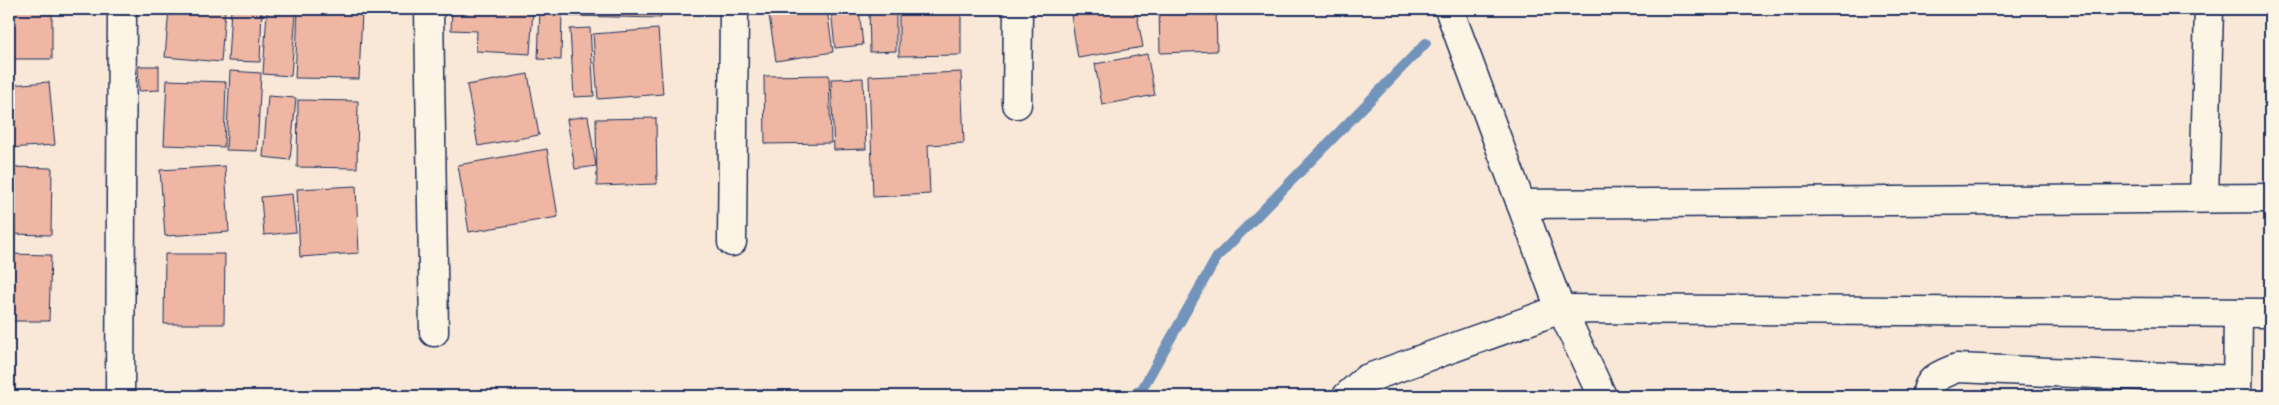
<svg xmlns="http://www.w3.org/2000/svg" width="2279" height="405" font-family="'Comic Neue',sans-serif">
<rect width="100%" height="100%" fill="#f9e8d8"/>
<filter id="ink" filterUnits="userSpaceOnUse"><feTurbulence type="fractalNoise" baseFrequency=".02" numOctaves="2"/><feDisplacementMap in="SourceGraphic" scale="10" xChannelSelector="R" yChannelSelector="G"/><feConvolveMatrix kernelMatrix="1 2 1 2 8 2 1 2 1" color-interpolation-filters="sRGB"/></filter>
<g filter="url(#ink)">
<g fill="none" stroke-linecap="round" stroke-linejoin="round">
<polyline stroke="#7293ba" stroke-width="10" points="1128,396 1142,389 1217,257 1426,43"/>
</g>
<g fill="#eeb6a3" stroke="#1b2f5e">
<rect x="9" y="9" width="43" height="50"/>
<polygon points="169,9 225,9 221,62 165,57"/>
<polygon points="231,9 262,9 260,62 228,61"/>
<polygon points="298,9 362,11 359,79 295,78"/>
<polygon points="452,9 533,9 530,54 476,51 477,31 451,30"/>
<polygon points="540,9 562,9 561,60 538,59"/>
<polygon points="570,9 661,9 661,18 570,16"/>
<polygon points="768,9 827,9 833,52 776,61"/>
<polygon points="831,9 859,9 863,45 835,48"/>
<polygon points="869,9 896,9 896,51 870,52"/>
<polygon points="899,9 961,9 961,55 899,56"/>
<polygon points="1070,9 1136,9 1143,47 1078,58"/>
<polygon points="1159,9 1216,9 1217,51 1160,53"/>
<polygon points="267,11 296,13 291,76 263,74"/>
<polygon points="590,28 594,96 574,97 570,29"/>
<polygon points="658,29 663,94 598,99 593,34"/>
<polygon points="1147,54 1155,95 1102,105 1095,64"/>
<polygon points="138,66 159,66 159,90 139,91"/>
<polygon points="230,71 261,73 257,151 226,150"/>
<polygon points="961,72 964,143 928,145 930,194 873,197 869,76"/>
<polygon points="528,74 539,135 478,146 467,85"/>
<polygon points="829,75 831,143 765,144 764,76"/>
<polygon points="863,78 866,149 834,150 831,79"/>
<polygon points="167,80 226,82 224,147 164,145"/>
<polygon points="49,82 55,145 9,148 9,85"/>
<polygon points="268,96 296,98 290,160 263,157"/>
<polygon points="298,100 358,101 357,168 297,167"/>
<polygon points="588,116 596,166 575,169 567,119"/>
<polygon points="656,118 657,184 597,186 596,119"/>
<polygon points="547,149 558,217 469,232 458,165"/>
<polygon points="225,166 229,232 165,236 160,170"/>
<polygon points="9,167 52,168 51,235 9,234"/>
<polygon points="356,186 359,253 300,257 297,189"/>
<polygon points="292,194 296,232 264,235 261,197"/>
<polygon points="9,254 51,255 49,321 9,321"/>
<polygon points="165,254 225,254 224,324 164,324"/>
</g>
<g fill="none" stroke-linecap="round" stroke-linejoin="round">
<g stroke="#1b2f5e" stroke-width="31">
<g id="minor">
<polyline points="429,9 434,332"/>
<polyline points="1449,9 1554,293 1602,396"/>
<polyline points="1017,104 1018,9"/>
<polyline points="2204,198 2209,9"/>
<polyline points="1521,204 2270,198"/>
<polyline points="732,242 734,9"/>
<polyline points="120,396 122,9"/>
<polyline points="1347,396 1366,379 1561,309 2270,313"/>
<path d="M1927,396C1926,379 1943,373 1957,368L2237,380"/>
<polyline points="2237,396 2238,313"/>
</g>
</g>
<use href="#minor" stroke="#fcf5e5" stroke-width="28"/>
</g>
</g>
<rect width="2279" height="405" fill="none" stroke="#fcf5e5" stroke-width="30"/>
<rect x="15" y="15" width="2249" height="375" fill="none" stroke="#1b2f5e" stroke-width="2" filter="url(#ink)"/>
</svg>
